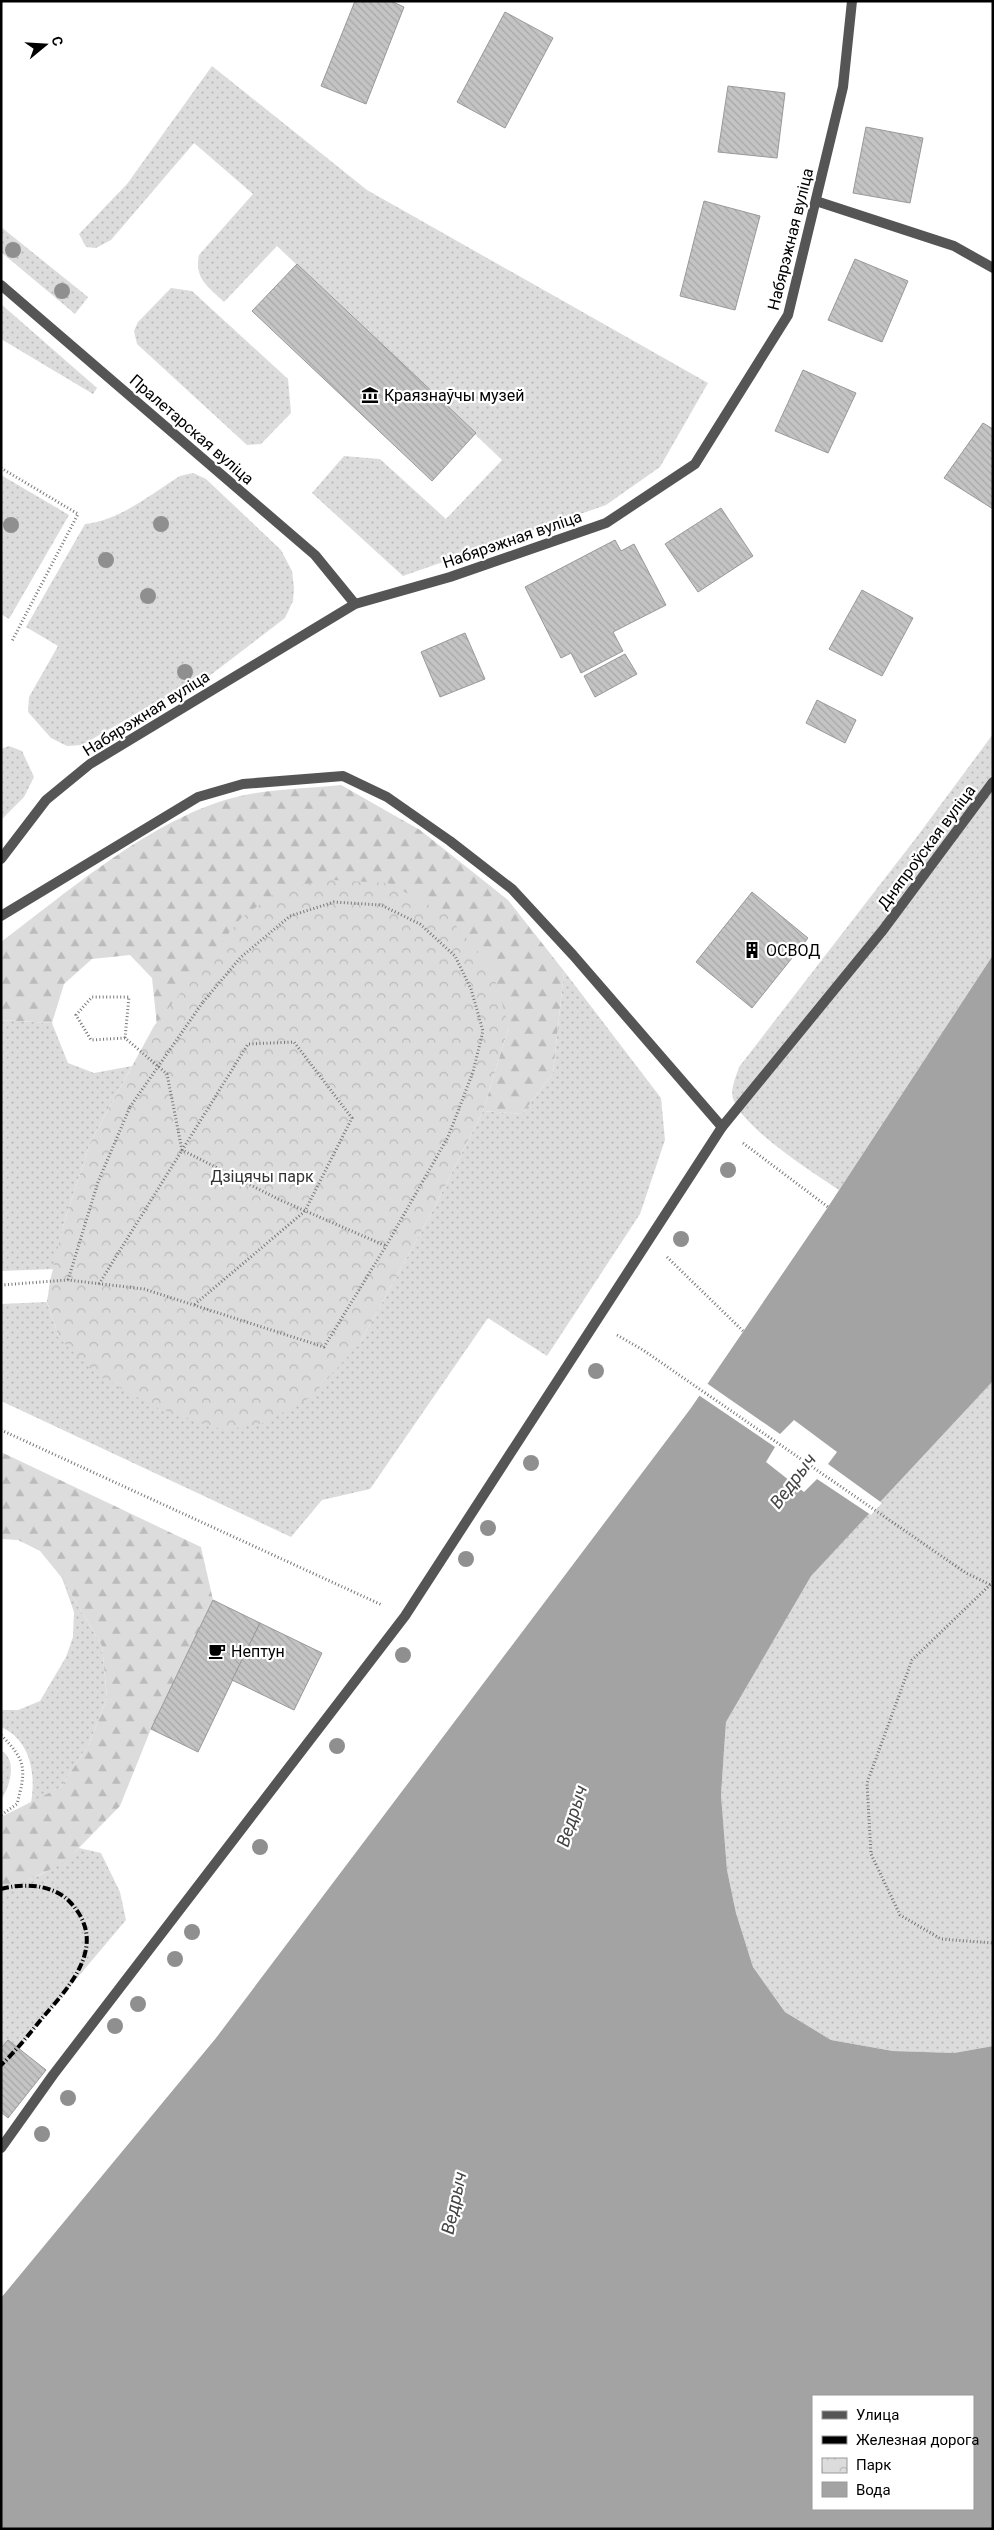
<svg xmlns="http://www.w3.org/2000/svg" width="994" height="2530" font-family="Roboto,sans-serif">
<defs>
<pattern id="grass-dots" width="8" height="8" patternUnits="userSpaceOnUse" patternTransform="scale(1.25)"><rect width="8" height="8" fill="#dcdcdc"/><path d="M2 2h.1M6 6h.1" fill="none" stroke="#bbb" stroke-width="1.8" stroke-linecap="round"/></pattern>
<pattern id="forest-firs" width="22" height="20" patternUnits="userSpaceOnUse" patternTransform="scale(1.25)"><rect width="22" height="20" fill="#dcdcdc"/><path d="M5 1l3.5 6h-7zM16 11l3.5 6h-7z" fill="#bbb"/></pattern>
<pattern id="park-crowns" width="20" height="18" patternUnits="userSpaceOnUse" patternTransform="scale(1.25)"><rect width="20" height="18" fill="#dcdcdc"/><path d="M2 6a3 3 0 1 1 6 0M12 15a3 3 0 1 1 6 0" fill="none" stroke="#bbb"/></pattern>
<pattern id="building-back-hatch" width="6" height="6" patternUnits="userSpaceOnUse" patternTransform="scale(1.25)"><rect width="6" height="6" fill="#c4c4c4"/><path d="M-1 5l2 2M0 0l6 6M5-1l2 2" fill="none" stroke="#a7a7a7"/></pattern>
</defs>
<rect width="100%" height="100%" fill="#fff"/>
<g fill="url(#grass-dots)">
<path d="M212,66L367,190L708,383L660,467L606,505L403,576L312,493L344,456L380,459L446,519L502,460L277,246L224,302C208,286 194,279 199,255L253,194L194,143L111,240L96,248L86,247L79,234L127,184Z"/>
<polygon points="1,227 88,297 75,314 1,252"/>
<polygon points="171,288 192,291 288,379 291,413 261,444 247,445 137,344 134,331 138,322"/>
<polygon points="1,304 97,388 93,394 1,339"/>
<path d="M193,473L206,479L281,550L292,571L294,588L293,601L285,618L204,680L182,693L158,701L82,745L67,746L51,738L28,712L29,697L58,646L26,627L85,524C119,521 151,494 180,476Z"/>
<polygon points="1,475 69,515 9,619 1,614"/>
<path d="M993,734V955L839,1190C812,1172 746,1130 734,1101C729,1091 736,1077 739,1067L916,838Z"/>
<polygon points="9,746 22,751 34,777 24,797 1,820 1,749"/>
<polygon points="564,971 661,1098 665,1140 640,1214 547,1356 488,1318 370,1489 322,1500 291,1537 1,1401 1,1304 47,1302 59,1338 360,1343 434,1208 483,1111 522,1114 553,1073"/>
<polygon points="1,1020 52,1023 68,1063 94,1073 132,1066 90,1143 64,1223 54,1269 1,1271"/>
<polygon points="993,1381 993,2046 954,2053 893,2051 831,2040 785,2012 753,1967 736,1913 727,1870 721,1795 726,1722 811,1575"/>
<path d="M62,1578L102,1646L107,1698L89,1744L61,1787L31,1803C36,1775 31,1740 1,1727V1710H18L40,1701L66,1657L73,1637L74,1612Z"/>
<path d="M1,1750C18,1761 10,1786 1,1800Z"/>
<path d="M79,1848L101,1853L120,1892L126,1920L18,2048L8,2040L1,2048V1889C30,1881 58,1869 79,1848Z"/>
</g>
<g fill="url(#forest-firs)">
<path d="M341,785L420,830L508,900L564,971L553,1073L522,1114L483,1111L509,1026H157L152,978L130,955L92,959L64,984L52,1023L1,1020V942C72,889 161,810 250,794C280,789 311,788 341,785Z"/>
<polygon points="1,1452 201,1547 213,1600 151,1729 120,1806 64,1863 18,1885 1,1889 1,1817 61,1787 89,1744 107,1698 102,1646 62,1578 40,1551 18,1540 1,1539"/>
</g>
<polygon fill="url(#park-crowns)" points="332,880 388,883 446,914 491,967 509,1026 483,1111 434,1208 360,1343 311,1397 264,1423 224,1430 155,1407 97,1375 59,1338 47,1302 50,1281 64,1223 90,1143 154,1026 241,918 283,888"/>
<path fill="#a3a3a3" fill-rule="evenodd" d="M993,955V1381L811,1576L726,1722L721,1795L727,1870L736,1913L753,1967L785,2012L831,2040L893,2051L954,2053L993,2046V2529H1V2298L216,2038L691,1408L828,1207ZM813,2396H973V2509H813Z"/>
<polygon fill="#fff" points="705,1382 780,1434 794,1420 837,1452 828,1464 882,1503 871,1515 817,1479 804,1492 766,1462 775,1447 697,1394"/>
<g fill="url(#building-back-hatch)" stroke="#999">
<polygon points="355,1 391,1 404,7 366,104 321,86"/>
<polygon points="505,12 553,38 505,128 457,102"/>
<polygon points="728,86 785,93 777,158 718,152"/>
<polygon points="866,127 923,138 910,203 853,193"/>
<polygon points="704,201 760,216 735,310 680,296"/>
<polygon points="855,259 908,281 882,342 828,320"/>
<polygon points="297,264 476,433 432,481 252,311"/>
<polygon points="803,370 856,393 828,453 775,431"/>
<polygon points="983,423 993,429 993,509 944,478"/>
<polygon points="721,508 753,556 698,592 665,544"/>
<polygon points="615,540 621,551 634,544 666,605 613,632 623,651 581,673 571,653 561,658 525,587"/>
<polygon points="862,590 913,618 882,676 829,649"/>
<polygon points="465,633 485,679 440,697 421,652"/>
<polygon points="625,654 637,674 595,697 584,676"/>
<polygon points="817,700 856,720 845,743 806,723"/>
<polygon points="752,892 808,938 752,1008 696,962"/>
<polygon points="213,1600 260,1623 198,1752 151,1729"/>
<polygon points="260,1623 322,1653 294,1710 232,1680"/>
<polygon points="8,2040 46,2070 8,2118 1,2112 1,2048"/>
</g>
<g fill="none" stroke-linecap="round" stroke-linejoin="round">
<g stroke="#777" stroke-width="3" stroke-dasharray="1 2.5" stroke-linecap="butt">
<polyline points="1,468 78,514 12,641"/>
<polyline points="125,1038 129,997 92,997 76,1015 91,1040 125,1038 167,1074 182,1150 278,1199 386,1246"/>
<polyline points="743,1143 828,1207"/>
<polyline points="667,1257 743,1331"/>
<polyline points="68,1280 98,1182 130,1107"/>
<polyline points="99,1284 248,1044 294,1042 352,1118 305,1211 194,1305"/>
<polyline points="1,1285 68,1280 144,1289 324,1347 386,1246 448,1137 473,1072 483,1031 471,989 455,956 420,924 381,905 334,902 290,916 241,957 203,1002"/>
<polyline points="617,1335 643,1350 966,1573 993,1586"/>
<polyline points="1,1430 382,1605"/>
<polyline points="993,1582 912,1660 867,1783 871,1854 900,1915 941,1939 993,1943"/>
<path d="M1,1735C27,1761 26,1770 17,1804L1,1815"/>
</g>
<g stroke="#555" stroke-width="10">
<polyline points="816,201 954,246 993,268"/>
<polyline points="1,285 315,555 355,604"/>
<polyline points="1,859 46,800 90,764 355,604 450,577 606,523 695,464 788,315 843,87 852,1"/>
<polyline points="1,916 198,797 243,784 343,776 387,797 450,841 512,889 573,955 722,1127"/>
<polyline points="1,2148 53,2075 405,1616 722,1127 883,930 993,782"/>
</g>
<path stroke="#000" stroke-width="4" stroke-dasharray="8 2.5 1 2.5" stroke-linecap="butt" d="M1,1889C23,1883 52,1884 69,1901C109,1942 73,1983 44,2016C30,2033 17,2050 1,2065"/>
<polyline stroke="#777" stroke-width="3" stroke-dasharray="1 2.5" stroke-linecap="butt" points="130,1107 203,1002"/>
</g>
<g fill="#8f8f8f">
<circle cx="13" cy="250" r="8"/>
<circle cx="62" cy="291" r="8"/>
<circle cx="161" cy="524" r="8"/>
<circle cx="11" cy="525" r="8"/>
<circle cx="106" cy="560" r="8"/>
<circle cx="148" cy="596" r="8"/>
<circle cx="185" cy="672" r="8"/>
<circle cx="728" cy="1170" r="8"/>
<circle cx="681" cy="1239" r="8"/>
<circle cx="596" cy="1371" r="8"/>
<circle cx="531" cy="1463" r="8"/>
<circle cx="488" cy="1528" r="8"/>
<circle cx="466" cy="1559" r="8"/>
<circle cx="403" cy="1655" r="8"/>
<circle cx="337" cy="1746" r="8"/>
<circle cx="260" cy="1847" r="8"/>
<circle cx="192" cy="1932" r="8"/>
<circle cx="175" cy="1959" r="8"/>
<circle cx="138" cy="2004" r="8"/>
<circle cx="115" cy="2026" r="8"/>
<circle cx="68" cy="2098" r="8"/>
<circle cx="42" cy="2134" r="8"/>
</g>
<defs>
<g id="museum-bare" transform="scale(1.35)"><path d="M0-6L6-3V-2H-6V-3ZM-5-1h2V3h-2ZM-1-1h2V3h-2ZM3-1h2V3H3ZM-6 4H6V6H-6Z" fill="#000" stroke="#fff" stroke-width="2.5" paint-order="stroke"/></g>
<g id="building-bare" transform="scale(1.35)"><path d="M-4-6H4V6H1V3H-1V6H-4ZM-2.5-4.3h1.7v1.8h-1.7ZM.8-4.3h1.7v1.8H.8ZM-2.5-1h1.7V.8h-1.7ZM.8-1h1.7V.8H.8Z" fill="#000" stroke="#fff" stroke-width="2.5" paint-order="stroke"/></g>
<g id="cafe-bare" transform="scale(1.35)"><path d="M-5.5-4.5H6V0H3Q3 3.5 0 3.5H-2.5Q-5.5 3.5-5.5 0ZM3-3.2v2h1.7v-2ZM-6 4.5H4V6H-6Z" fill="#000" stroke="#fff" stroke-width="2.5" paint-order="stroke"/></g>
</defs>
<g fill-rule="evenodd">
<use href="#museum-bare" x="370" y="395"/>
<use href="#building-bare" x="752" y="950"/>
<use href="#cafe-bare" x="217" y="1651"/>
</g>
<g text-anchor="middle" stroke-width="4.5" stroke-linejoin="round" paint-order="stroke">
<g font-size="16" fill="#000" stroke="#fff">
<text transform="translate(790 239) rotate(-76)" y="6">Набярэжная вуліца</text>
<text transform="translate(192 429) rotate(41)" y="6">Пралетарская вуліца</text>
<text transform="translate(512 539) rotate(-19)" y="6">Набярэжная вуліца</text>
<text transform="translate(146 713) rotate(-32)" y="6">Набярэжная вуліца</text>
<text transform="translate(926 847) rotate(-53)" y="6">Дняпроўская вуліца</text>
</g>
<g font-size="16" fill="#000" stroke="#fff" text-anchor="start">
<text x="384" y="401">Краязнаўчы музей</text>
<text x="766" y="956">ОСВОД</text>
<text x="231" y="1657">Нептун</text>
</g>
<g font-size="16" fill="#333" stroke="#fff">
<text x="262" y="1182">Дзіцячы парк</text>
</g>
<g font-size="18" font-style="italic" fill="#444" stroke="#fff">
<text transform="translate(793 1481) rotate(-53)" y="6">Ведрыч</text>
<text transform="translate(572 1816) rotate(-72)" y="6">Ведрыч</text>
<text transform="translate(454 2203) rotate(-78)" y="6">Ведрыч</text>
</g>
</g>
<rect width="994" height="2530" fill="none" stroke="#000000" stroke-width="5"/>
<rect x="812" y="2395" width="162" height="115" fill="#ffffff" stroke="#999999"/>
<rect x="822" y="2411" width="25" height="8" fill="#555555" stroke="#999999"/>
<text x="856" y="2420" font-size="15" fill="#000000">Улица</text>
<rect x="822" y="2436" width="25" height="8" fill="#000000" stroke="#999999"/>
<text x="856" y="2445" font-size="15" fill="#000000">Железная дорога</text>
<rect x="822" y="2458" width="25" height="15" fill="url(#park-crowns)" stroke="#999999"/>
<text x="856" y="2470" font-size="15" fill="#000000">Парк</text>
<rect x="822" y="2482" width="25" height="15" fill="#a3a3a3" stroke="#999999"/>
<text x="856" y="2495" font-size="15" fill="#000000">Вода</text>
<g transform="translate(45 45) rotate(72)" stroke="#ffffff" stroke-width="4" paint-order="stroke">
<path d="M0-4L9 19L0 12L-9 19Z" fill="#000000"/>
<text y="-8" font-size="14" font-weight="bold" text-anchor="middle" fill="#000000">С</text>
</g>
</svg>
